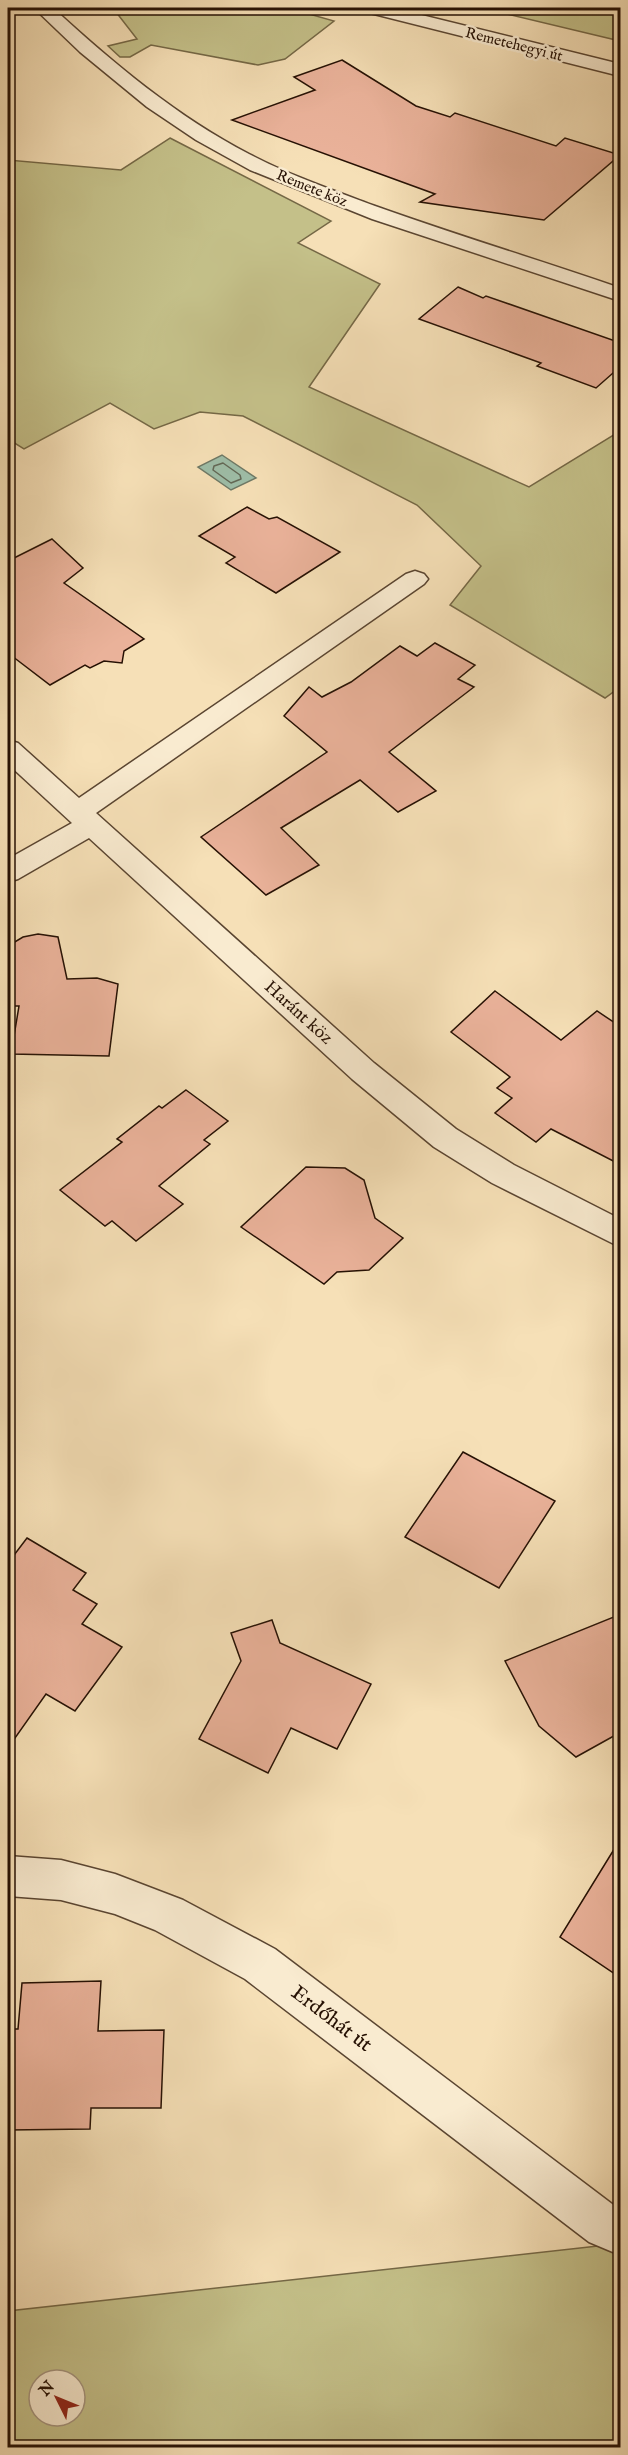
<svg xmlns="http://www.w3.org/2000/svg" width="628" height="2455" font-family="'IM FELL English',serif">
<rect width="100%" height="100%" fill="#f6e0b7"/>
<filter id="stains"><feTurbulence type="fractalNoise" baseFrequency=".00333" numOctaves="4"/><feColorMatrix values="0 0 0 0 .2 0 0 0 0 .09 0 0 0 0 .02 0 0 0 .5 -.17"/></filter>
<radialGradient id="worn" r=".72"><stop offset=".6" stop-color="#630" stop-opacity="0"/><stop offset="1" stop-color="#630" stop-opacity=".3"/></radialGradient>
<g fill="#c4c089" stroke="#756846" stroke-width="1.5" fill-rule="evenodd">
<polygon points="125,8 303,8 302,12 334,21 285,59 258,65 151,45 130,57 120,57 108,46 137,39 116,12"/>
<polygon points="482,8 620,8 620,41"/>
<polygon points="170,138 331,221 298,243 380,284 309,387 529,487 620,431 620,687 605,698 450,605 481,566 417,505 243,416 200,412 154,429 110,403 24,449 8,439 8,160 121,170"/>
<path d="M607,2245L620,2248V2447H8V2311ZM39,2380H75V2416H39Z"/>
</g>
<polygon fill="#9ebea8" stroke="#6e7966" stroke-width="1.5" points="222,455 256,478 231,490 198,467"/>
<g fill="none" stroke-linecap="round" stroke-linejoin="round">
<polygon stroke="#626856" stroke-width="1.5" points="223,463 240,475 241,479 231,483 213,470 214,466"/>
</g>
<g fill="#eab29a" stroke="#261104" stroke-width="1.5">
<polygon points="342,60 416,106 450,117 455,113 556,146 565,138 620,155 544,220 420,202 435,194 232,120 315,90 294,77"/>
<polygon points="458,287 483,298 486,296 621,343 621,366 596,388 537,366 541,363 419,319"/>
<polygon points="247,507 269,519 277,517 340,552 276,593 226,563 235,557 199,536"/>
<polygon points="52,539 83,568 64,583 144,639 124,651 122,663 104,661 90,668 85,665 50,685 8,653 8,561"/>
<polygon points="435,643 475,665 458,679 474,687 389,752 436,791 398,812 360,780 281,828 319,865 266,895 201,837 327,752 284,716 309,687 322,697 351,682 400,646 417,656"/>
<polygon points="38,934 58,937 67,979 97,978 118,984 109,1056 11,1054 19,1006 8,1006 8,946 23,937"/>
<polygon points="495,991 561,1040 597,1011 621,1027 621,1165 551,1129 536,1142 495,1113 512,1098 497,1088 510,1077 451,1032"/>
<polygon points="186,1090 228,1121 204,1140 210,1144 159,1186 183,1204 136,1241 112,1221 105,1226 60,1190 122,1142 117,1139 159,1106 162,1108"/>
<polygon points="306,1167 345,1168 364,1180 375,1218 403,1238 369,1270 337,1272 324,1284 241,1227"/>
<polygon points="463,1452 555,1501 499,1588 405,1537"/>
<polygon points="27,1538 86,1573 73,1590 97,1604 82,1624 122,1647 75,1711 46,1694 8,1748 8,1563"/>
<polygon points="621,1614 621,1732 576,1757 539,1726 505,1661"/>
<polygon points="272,1620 280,1643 371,1684 337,1749 291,1728 268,1773 199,1739 241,1661 231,1633"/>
<polygon points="621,1838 621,1978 560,1937"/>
<polygon points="101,1981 98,2031 164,2030 161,2108 91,2108 90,2129 8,2130 8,2029 18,2029 22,1983"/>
</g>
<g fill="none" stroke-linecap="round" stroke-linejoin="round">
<g stroke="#5a4531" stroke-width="3">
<g id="minor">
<path d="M34,8H53C113,63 176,116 249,154C289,175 332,190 375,206C456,235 539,260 620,288V301L372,219L250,170L196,140L147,107L80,52Z"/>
<polygon points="364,8 393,8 620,64 620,76 366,12"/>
<polygon points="415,571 424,574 428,579 424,584 96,813 374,1063 456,1129 514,1165 620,1219 620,1247 492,1183 434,1147 352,1079 89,838 18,879 8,882 8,859 72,823 8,764 8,740 18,743 79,798 406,574"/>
<polygon points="8,1856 61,1860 115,1874 183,1900 275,1949 620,2210 620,2255 589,2242 245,1979 155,1930 115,1914 61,1900 8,1896"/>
</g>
</g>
<use href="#minor" fill="#f9ebd0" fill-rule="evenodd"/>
</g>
<g text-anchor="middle" stroke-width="5" stroke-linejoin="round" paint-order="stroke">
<g font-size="15" fill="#261104" stroke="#f9ebd0">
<text transform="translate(514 44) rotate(14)" y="5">Remetehegyi út</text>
<text transform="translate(312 188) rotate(22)" y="5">Remete köz</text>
</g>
<g font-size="18" fill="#261104" stroke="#f9ebd0">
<text transform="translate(299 1012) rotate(42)" y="6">Haránt köz</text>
</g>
<g font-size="21" fill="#261104" stroke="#f9ebd0">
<text transform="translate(332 2018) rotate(37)" y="7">Erdőhát út</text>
</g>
</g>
<rect width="628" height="2455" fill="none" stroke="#f6e0b7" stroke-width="30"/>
<rect x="9" y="9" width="610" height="2437" fill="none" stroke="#261104" stroke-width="3"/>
<rect x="15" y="15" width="598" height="2425" fill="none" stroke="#261104" stroke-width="1.5"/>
<g transform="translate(57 2398) rotate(313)"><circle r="28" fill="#f9ebd0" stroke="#a5947e" stroke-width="1.5"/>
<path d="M0-4.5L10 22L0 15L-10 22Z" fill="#8f2418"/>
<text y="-9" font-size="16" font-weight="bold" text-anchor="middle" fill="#261104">N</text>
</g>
<rect width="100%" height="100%" filter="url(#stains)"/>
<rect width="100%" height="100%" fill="url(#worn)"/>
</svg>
